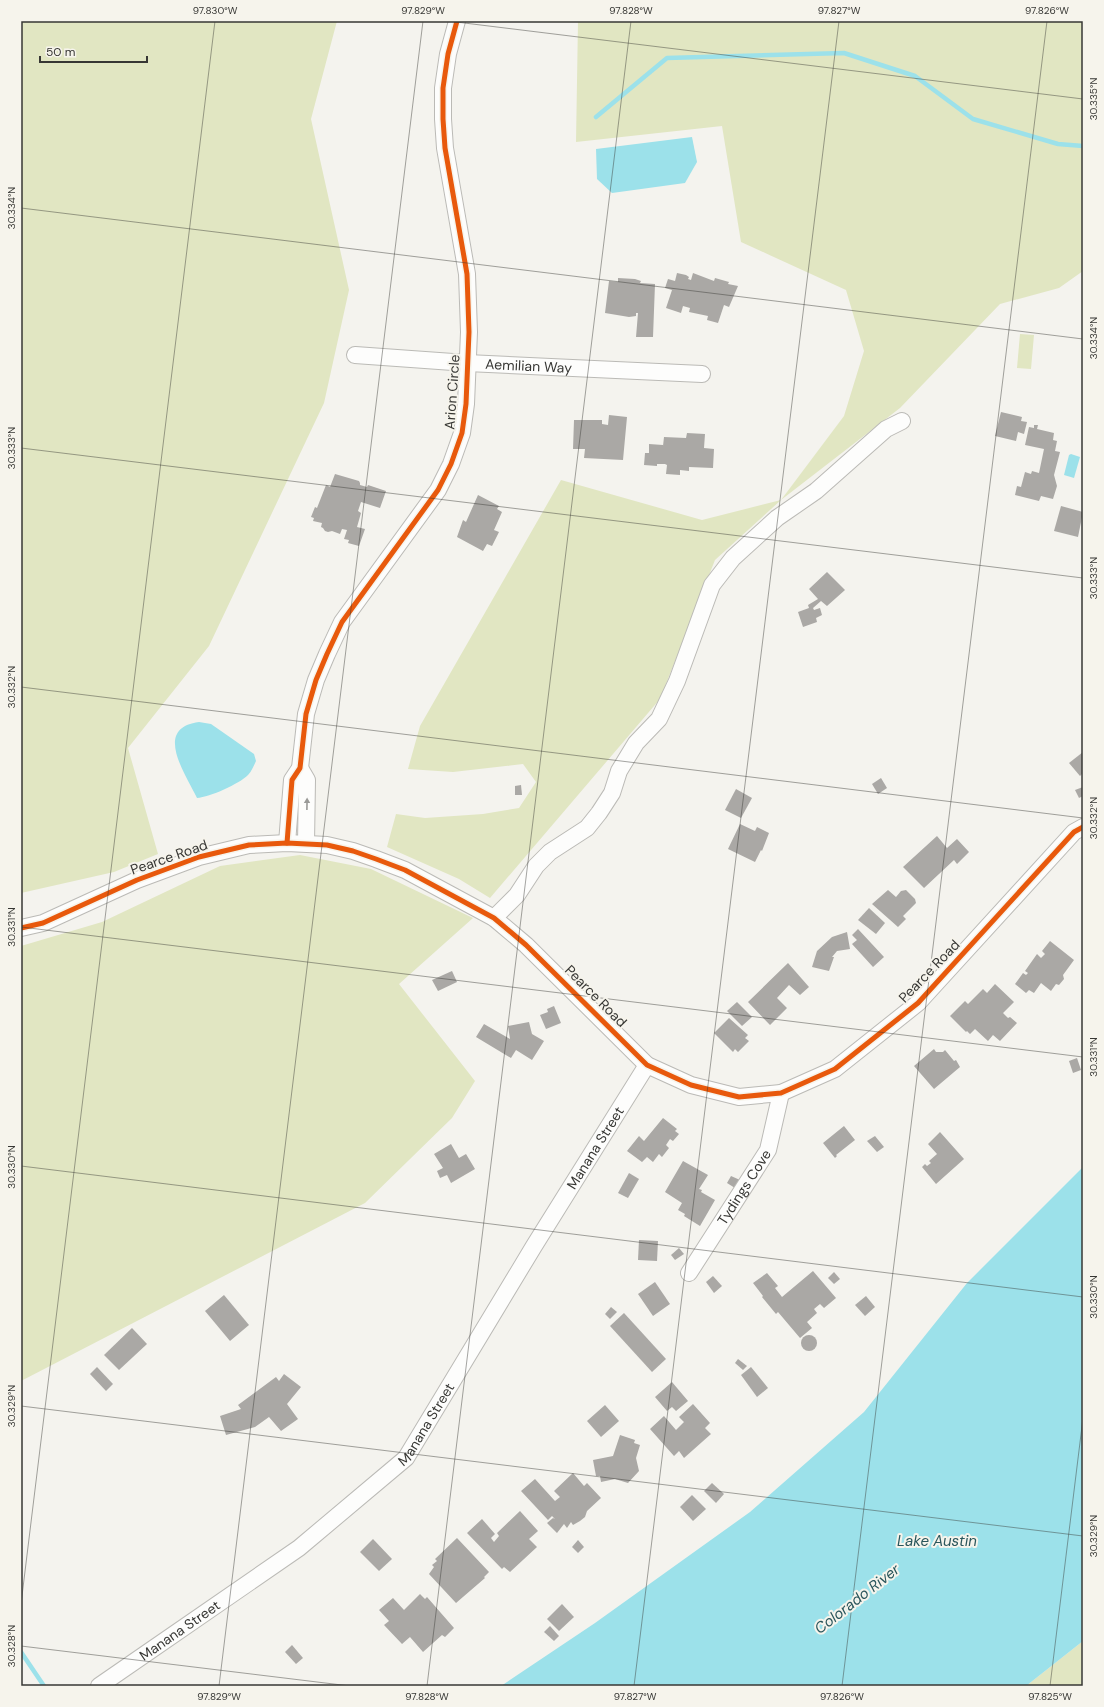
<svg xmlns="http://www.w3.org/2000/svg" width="1104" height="1707" font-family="'DM Sans',sans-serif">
<rect width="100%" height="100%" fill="#f4f3ee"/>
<g fill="#e1e6c2">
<polygon points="21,21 337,21 311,119 349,290 324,403 209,646 128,748 158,854 114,872 21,893"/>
<polygon points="578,21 1083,21 1083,271 1059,288 1000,304 900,408 781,500 715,560 660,699 490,898 459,879 387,847 396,814 425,818 483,814 519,808 536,782 523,764 453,772 408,769 420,726 561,480 702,520 781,500 844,416 864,351 846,290 741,242 722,126 576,142"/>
<polygon points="1020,334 1034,335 1031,369 1017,368"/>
<polygon points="300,855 371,869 473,918 399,984 475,1081 452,1118 365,1203 21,1381 21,946 102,922 220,866"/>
<polygon points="1083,1641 1083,1686 1026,1686"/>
</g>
<g fill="#9ce1ea">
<polygon points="692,137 697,162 685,183 612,193 597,179 596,149"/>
<polygon points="1071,454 1080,457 1074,478 1064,475 1069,455"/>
<path d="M199,722L211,724L254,754L256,761C254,765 252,771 248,775C239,784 210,797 197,798C185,773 153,728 199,722Z"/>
<polygon points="1083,1167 1083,1641 1026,1686 501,1686 595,1623 750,1512 864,1412 967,1283"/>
</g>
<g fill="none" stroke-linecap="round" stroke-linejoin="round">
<g stroke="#9ce1ea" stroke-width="4.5">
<polyline points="596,117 667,58 844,53 915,76 973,119 1058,144 1083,146"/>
<polyline points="21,1652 44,1686"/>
</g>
</g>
<g fill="#aaa8a5">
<polygon points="677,273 686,275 689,277 688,279 691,280 693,273 714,281 715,278 729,282 728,284 738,286 729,307 724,305 718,323 707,320 708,316 689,312 690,308 683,306 681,313 666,308 672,290 665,288 668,279 675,281"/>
<polygon points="618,278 635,279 641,281 640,283 655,284 653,337 636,337 638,313 636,313 636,316 629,317 605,313 609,281 618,282"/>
<polygon points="1001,412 1022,417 1021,421 1027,422 1024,434 1018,432 1016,441 995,436"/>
<polygon points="609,415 627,417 623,460 584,458 585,449 573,449 574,420 602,420 602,424 608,425"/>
<polygon points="1034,425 1038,425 1037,429 1054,433 1053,440 1057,441 1055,451 1060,452 1054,475 1057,486 1053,499 1041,496 1039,501 1015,495 1017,486 1021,487 1025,472 1031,474 1032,471 1039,473 1044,449 1025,445 1029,427 1034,428"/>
<polygon points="687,433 705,434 704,448 714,449 713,468 689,467 689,471 680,470 680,475 666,474 667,465 665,464 657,464 657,466 644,465 645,453 649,453 649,444 663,445 663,446 664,437 686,438"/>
<polygon points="335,474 359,481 360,483 360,485 367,487 368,485 386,491 380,508 361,502 358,511 361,513 357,527 365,529 359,546 348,543 349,540 344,539 347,530 342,529 340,534 332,531 328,532 325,531 323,528 321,527 322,523 313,521 314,518 311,517 315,507 317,508 326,485 330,487"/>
<polygon points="478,495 499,506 497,509 502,512 494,530 499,532 492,546 487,544 483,551 457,537 463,520 466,522"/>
<polygon points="1061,506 1083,512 1078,537 1054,531"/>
<polygon points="827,572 845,590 827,606 821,601 813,608 814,610 820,608 822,615 816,618 817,622 803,627 798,612 809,608 808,605 818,599 809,589"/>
<polygon points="1083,752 1083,773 1080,776 1069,763"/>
<polygon points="881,778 887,788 878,794 872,784"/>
<polygon points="521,785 522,795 515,795 515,786"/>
<polygon points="1083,787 1083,796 1079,798 1075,790"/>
<polygon points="736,789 752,798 741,818 725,810"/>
<polygon points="740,824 755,831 757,827 769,833 762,851 761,850 755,862 728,849"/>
<polygon points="937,836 947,848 957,839 969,852 957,864 954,860 924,888 903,867"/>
<polygon points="888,890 896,897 901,891 906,890 915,899 916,903 903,916 906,919 898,927 872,904"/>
<polygon points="869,908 885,923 876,934 858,920"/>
<polygon points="858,929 884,957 873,967 852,944 857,940 852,935"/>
<polygon points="847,932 850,949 837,951 832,957 834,957 829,971 812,967 817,951 832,937"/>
<polygon points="1050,941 1074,960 1063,975 1064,979 1059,985 1056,984 1051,991 1041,983 1034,993 1029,990 1026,993 1015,984 1023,973 1026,975 1028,973 1025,971 1037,954 1041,958 1045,954 1042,951"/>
<polygon points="788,963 809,987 800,995 789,985 777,998 787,1008 770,1025 748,1002"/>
<polygon points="452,971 457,982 438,991 432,980"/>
<polygon points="995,984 1014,1002 1003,1013 1008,1018 1010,1017 1017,1023 1000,1041 993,1035 988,1041 975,1029 970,1034 967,1031 966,1032 950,1016 965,1001 968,1004 983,989 987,993"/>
<polygon points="737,1002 752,1017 742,1026 727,1011"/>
<polygon points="554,1006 561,1023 546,1029 540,1015 548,1012 547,1009"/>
<polygon points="729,1018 748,1035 745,1038 749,1041 738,1052 735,1049 733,1052 714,1033"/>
<polygon points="529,1022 532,1034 544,1041 532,1060 516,1050 511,1058 476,1037 484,1024 510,1039 508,1026"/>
<polygon points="934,1049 936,1052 943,1052 945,1050 954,1061 956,1060 960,1067 934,1089 914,1066"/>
<polygon points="1077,1058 1081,1070 1073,1073 1069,1061"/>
<polygon points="663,1118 677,1129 675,1131 679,1134 673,1141 670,1139 666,1145 669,1148 662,1157 659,1154 653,1162 647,1157 642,1162 627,1151 639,1136 644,1141"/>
<polygon points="844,1126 855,1140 836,1155 837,1156 835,1158 823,1143"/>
<polygon points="940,1132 964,1159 936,1184 922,1167 925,1164 927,1166 931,1163 929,1161 937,1154 928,1144"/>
<polygon points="875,1136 884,1147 877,1152 867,1141"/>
<polygon points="451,1144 459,1158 466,1154 475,1169 451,1183 447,1175 440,1178 437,1171 443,1168 434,1154"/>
<polygon points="683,1161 708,1175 699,1189 702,1190 701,1192 715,1200 700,1226 684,1216 685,1214 678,1210 682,1203 665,1192"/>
<polygon points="629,1173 639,1179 628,1198 618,1193"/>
<polygon points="731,1176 740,1180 735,1188 727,1183"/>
<polygon points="639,1240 658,1241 657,1261 638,1260"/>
<polygon points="679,1248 684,1254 675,1260 671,1255"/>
<polygon points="813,1271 836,1298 824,1308 820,1304 814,1309 817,1313 807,1322 812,1328 800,1338 778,1312 776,1314 762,1297 763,1296 753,1283 767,1273 778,1286 775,1288 782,1297"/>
<polygon points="834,1272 840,1279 834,1284 828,1278"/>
<polygon points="713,1276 722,1286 714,1293 706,1282"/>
<polygon points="655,1282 670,1304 653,1316 638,1294"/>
<polygon points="224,1295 249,1325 230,1341 205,1311"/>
<polygon points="866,1296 875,1307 865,1316 855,1305"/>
<polygon points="611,1307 617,1312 610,1319 605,1314"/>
<polygon points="624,1313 666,1359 652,1372 610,1326"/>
<polygon points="132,1328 147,1344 119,1370 104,1355"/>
<circle cx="809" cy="1343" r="8"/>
<polygon points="738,1359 747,1366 743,1370 735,1363"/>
<polygon points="97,1367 113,1384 106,1391 90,1374"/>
<polygon points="751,1367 768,1388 757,1397 741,1375"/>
<polygon points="284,1374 301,1387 287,1404 298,1419 281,1431 269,1417 255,1427 226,1435 220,1416 241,1409 238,1405 276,1377 279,1381"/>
<polygon points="672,1382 688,1401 676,1411 672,1407 667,1411 655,1397"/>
<polygon points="693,1404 710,1423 705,1428 711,1434 684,1458 679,1451 674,1456 650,1429 664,1416 676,1430 684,1422 679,1417"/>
<polygon points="605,1405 619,1421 601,1437 587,1421"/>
<polygon points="620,1435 635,1440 634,1443 640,1445 636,1458 639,1471 628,1483 615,1479 601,1482 600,1476 596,1476 593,1460 613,1456"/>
<polygon points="573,1473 584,1486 587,1483 601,1498 587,1511 585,1517 580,1521 573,1525 571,1522 567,1528 564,1524 557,1533 547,1523 553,1518 555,1519 552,1516 548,1520 521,1491 535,1479 555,1501 560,1497 554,1491"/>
<polygon points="712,1483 724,1494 716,1503 704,1491"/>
<polygon points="692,1495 706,1509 693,1521 680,1507"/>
<polygon points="520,1511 538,1531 529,1539 537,1547 510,1572 504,1567 502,1569 467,1533 482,1519 495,1534 491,1538 494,1542 499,1536 497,1533"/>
<polygon points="457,1538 489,1572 484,1577 485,1578 456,1603 429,1574 434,1567 432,1565 437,1561 435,1559"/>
<polygon points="373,1539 392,1559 379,1571 360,1552"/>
<polygon points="578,1540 584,1547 578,1553 572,1547"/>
<polygon points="420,1594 425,1599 427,1597 454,1628 445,1637 442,1635 423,1652 410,1637 402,1644 384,1625 389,1621 379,1610 393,1598 404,1610"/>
<polygon points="562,1604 574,1617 559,1631 547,1619"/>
<polygon points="550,1626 559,1636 554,1641 544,1632"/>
<polygon points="292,1645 303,1658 296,1664 285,1652"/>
</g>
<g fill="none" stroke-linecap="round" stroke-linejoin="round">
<g stroke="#bbbab6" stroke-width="18">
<g id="minor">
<path id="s1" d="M355,355L467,363L702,374"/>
<polyline points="300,768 307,780 306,843"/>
<polyline points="287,843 292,780 300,768 306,714 316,680 327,654 342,622 438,490 451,464 462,433 466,404 469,332 467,274 445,148 443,119 443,88 448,54 457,21"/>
<polyline points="494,918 517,895 536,866 550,852 587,828 599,813 612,793 619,771 636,743 659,719 677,681 712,585 733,558 777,518 816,491 886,429 902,421"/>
<polyline points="21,928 43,923 137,880 199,857 249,845 287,843 327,845 353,851 376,859 405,870 494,918 526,945 647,1065 691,1085 739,1097 781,1093 835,1069 918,1003 1074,832 1083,827"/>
<path id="s2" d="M689,1273L768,1150L781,1093"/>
<path id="s3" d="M99,1686L299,1548L406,1458L534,1246L647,1065"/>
</g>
</g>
<use href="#minor" stroke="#fdfdfc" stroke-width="16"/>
<g stroke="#f6f4ec" stroke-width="8">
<g id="cycleway">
<polyline points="287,843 292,780 300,768 306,714 316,680 327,654 342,622 438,490 451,464 462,433 466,404 469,332 467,274 445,148 443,119 443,88 448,54 457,21"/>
<polyline points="21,928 43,923 137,880 199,857 249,845 287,843 327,845 353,851 376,859 405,870 494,918 526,945 647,1065 691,1085 739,1097 781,1093 835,1069 918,1003 1074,832 1083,827"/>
</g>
</g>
<use href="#cycleway" stroke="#e8590c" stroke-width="5"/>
</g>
<defs><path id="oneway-solid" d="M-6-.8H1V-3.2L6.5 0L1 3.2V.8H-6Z"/></defs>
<use fill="#9a9a98" href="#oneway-solid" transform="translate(307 804) rotate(-89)"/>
<path fill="none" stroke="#373734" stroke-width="1" stroke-opacity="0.45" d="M448,21L1083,99M21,208L1083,339M21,448L1083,578M21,687L1083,818M21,927L1083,1057M21,1166L1083,1297M21,1406L1083,1536M21,1604L215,21M21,1646L350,1686M219,1686L423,21M427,1686L631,21M634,1686L839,21M842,1686L1047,21M1050,1686L1083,1418"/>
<g text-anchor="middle" stroke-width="4" stroke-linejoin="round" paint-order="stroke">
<g font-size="14" fill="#373734" stroke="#f6f4ec">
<text dy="5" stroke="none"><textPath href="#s1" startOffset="174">Aemilian Way</textPath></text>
<text transform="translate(452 392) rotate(-86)" y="5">Arion Circle</text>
<text transform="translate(169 857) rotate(-19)" y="5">Pearce Road</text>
<text transform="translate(929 971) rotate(-46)" y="5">Pearce Road</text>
<text transform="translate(596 996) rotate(45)" y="5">Pearce Road</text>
<text dy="5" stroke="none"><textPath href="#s3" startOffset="746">Manana Street</textPath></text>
<text dy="5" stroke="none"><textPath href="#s2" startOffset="102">Tydings Cove</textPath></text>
<text dy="5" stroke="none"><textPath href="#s3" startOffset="422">Manana Street</textPath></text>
<text dy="5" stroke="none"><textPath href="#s3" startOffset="98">Manana Street</textPath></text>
</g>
<g font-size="15" font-style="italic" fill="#2a565c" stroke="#f6f4ec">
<text x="937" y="1546">Lake Austin</text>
<text transform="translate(857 1599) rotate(-38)" y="5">Colorado River</text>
</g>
</g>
<rect width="1104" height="1707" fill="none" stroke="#f6f4ec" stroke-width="44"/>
<path d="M40 56v6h107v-6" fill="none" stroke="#373734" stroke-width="2"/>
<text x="46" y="56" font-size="12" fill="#373734" stroke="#f6f4ec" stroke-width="3" paint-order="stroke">50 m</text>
<rect x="22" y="22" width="1060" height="1663" fill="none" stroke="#373734" stroke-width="1.5"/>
<g font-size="10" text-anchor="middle" fill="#373734">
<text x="215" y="14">97.830°W</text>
<text x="423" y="14">97.829°W</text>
<text x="631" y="14">97.828°W</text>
<text x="839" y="14">97.827°W</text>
<text x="1047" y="14">97.826°W</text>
<text transform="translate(1093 99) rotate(-90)" y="4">30.335°N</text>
<text transform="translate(11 208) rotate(-90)" y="4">30.334°N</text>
<text transform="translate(1093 338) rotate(-90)" y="4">30.334°N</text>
<text transform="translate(11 448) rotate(-90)" y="4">30.333°N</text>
<text transform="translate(1093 578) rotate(-90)" y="4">30.333°N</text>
<text transform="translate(11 687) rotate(-90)" y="4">30.332°N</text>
<text transform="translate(1093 818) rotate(-90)" y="4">30.332°N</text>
<text transform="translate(11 927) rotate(-90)" y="4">30.331°N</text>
<text transform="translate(1093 1057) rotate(-90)" y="4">30.331°N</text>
<text transform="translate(11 1167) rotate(-90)" y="4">30.330°N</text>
<text transform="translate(1093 1297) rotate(-90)" y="4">30.330°N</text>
<text transform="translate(11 1406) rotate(-90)" y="4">30.329°N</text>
<text transform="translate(1093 1536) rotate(-90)" y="4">30.329°N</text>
<text transform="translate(11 1646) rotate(-90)" y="4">30.328°N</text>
<text x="219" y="1700">97.829°W</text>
<text x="427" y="1700">97.828°W</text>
<text x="635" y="1700">97.827°W</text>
<text x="842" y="1700">97.826°W</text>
<text x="1050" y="1700">97.825°W</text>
</g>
</svg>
